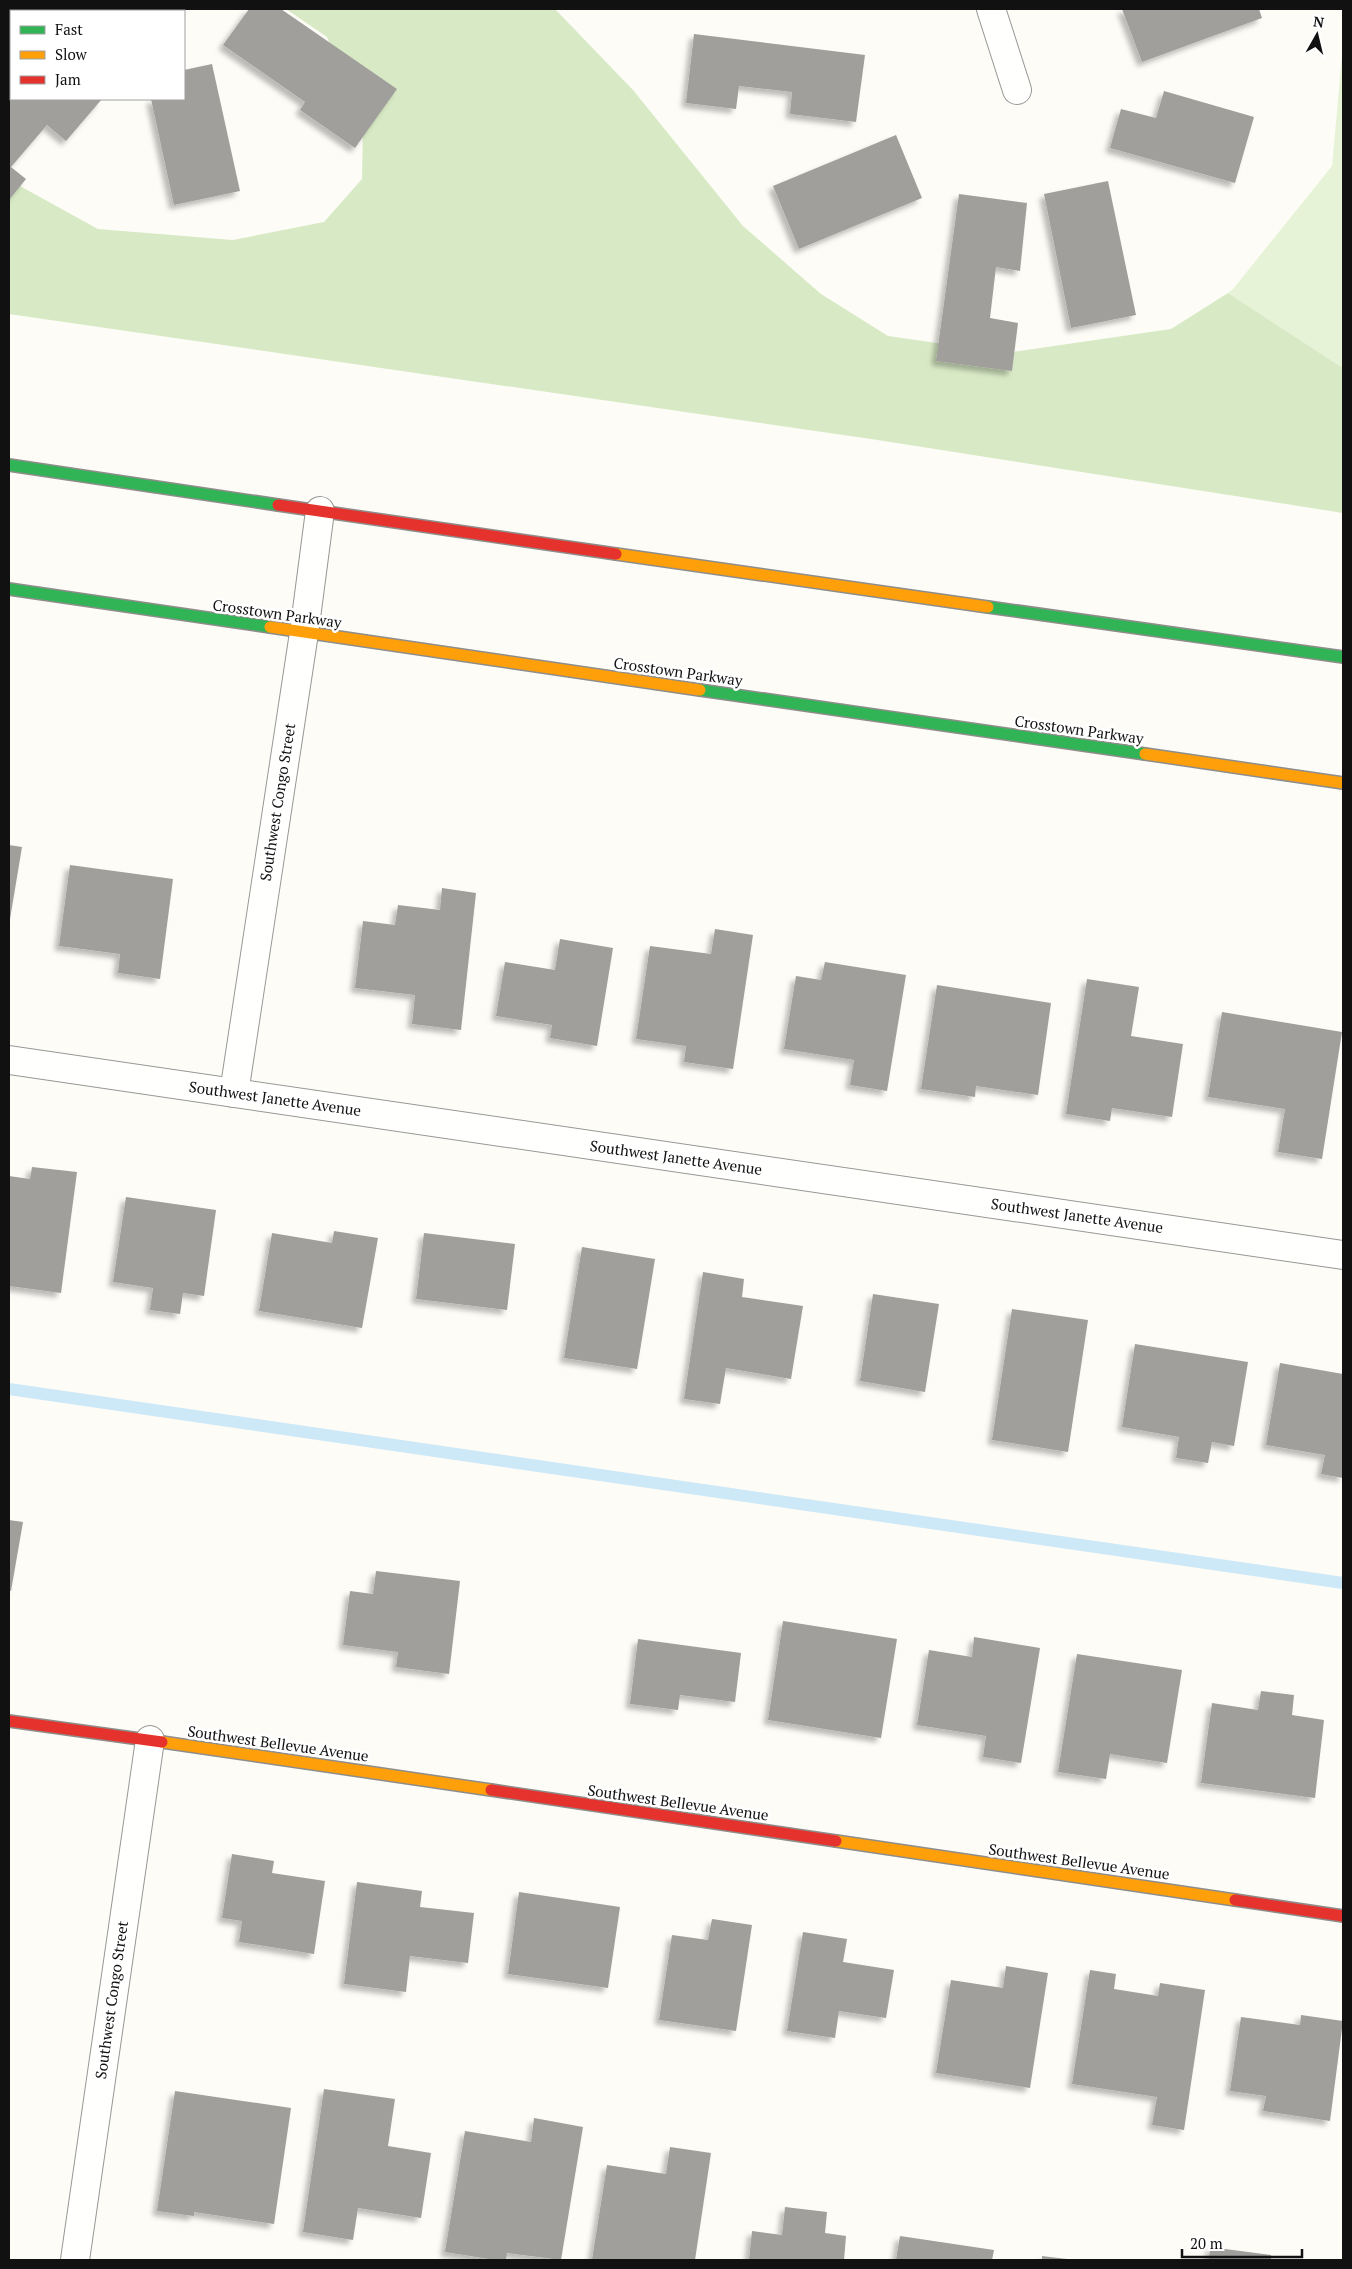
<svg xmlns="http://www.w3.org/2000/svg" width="1352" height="2269" font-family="'PT Serif',serif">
<defs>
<filter id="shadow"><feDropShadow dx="-4.5" dy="4.5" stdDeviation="2.5" flood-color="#0004"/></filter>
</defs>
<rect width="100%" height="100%" fill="#fdfcf7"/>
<polygon fill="#e7f3d7" points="1343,44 1343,368 1228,293 1233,289 1332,166"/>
<polygon fill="#d8eac5" points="286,9 555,9 633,90 743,226 821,294 888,336 1006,353 1171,329 1228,293 1343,368 1343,513 871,439 9,314 9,180 98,229 233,240 324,222 362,179 363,122 327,37"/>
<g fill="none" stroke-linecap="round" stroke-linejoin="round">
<polyline stroke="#cde8f7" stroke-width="12" points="9,1389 1343,1583"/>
</g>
<g fill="#a19f9c" filter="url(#shadow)">
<polygon points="9,9 22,9 22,11 11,11 11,43 9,43"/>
<polygon points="249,9 281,9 397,89 355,148 300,110 305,102 223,45"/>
<polygon points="1122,9 1259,9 1262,18 1142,62"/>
<polygon points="694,34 865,55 856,122 790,114 792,92 739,86 736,109 686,103"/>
<polygon points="212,64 240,191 174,205 151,99 184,99 184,70"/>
<polygon points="1164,91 1254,117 1235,183 1110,148 1121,109 1156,118"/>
<polygon points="11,92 11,99 102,99 66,141 47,125 11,167 26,179 9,200 9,95"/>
<polygon points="896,135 922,198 799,249 773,186"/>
<polygon points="1108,181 1136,315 1071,328 1044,194"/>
<polygon points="959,194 1027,203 1020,271 996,267 990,318 1018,323 1012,371 936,361"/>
<polygon points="9,845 22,847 10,919 9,919"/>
<polygon points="70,865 173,879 160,979 118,973 120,954 59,946"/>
<polygon points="442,888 476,893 461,1030 412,1024 415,995 355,988 363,921 395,925 398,905 440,910"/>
<polygon points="715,929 753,935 733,1069 684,1062 686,1046 636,1039 650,946 711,954"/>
<polygon points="560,939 613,948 597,1046 550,1038 552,1025 496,1016 505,962 555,970"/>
<polygon points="825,962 906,975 887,1091 850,1085 854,1060 784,1049 796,976 821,980"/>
<polygon points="1087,979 1139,987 1131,1036 1183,1044 1172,1117 1112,1108 1110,1121 1066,1114"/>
<polygon points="937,985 1051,1003 1038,1095 976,1086 975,1097 921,1089"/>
<polygon points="1222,1012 1342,1032 1322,1159 1278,1152 1285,1109 1208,1097"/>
<polygon points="32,1167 77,1172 61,1293 9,1286 9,1176 30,1179"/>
<polygon points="126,1197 216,1210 204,1296 183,1293 180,1314 150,1310 153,1288 113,1282"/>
<polygon points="334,1231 378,1238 362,1328 259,1311 272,1233 332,1243"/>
<polygon points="424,1233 515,1244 507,1310 416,1299"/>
<polygon points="582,1247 655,1259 637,1369 564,1358"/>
<polygon points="703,1272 744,1279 742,1297 803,1306 791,1379 726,1368 720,1404 684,1399"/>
<polygon points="873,1294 939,1304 925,1392 860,1381"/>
<polygon points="1012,1309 1088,1320 1068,1452 992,1440"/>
<polygon points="1135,1344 1248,1362 1234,1446 1212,1442 1208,1463 1176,1458 1179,1437 1122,1427"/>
<polygon points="1280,1363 1343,1374 1343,1478 1321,1474 1325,1455 1266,1445"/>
<polygon points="9,1520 23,1522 11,1591 9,1590"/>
<polygon points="376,1571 460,1581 449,1674 396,1667 398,1652 343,1645 350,1591 373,1594"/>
<polygon points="783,1621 897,1639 881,1738 768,1720"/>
<polygon points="974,1637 1040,1648 1021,1763 983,1757 986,1736 917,1725 929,1650 972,1657"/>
<polygon points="638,1639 741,1653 735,1702 680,1695 678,1710 630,1704"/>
<polygon points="1077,1654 1182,1670 1167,1763 1110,1754 1106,1779 1058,1772"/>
<polygon points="1261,1691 1294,1695 1292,1715 1324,1720 1315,1798 1201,1783 1212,1703 1258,1710"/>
<polygon points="232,1854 274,1861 272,1873 325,1881 314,1954 239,1942 242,1921 222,1918"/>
<polygon points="357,1882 422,1891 420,1907 474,1913 468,1963 410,1956 406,1992 344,1984"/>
<polygon points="519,1892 620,1907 608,1988 508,1974"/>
<polygon points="712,1919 752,1925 736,2031 659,2020 672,1935 708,1940"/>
<polygon points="803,1932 847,1939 843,1962 894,1970 886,2018 839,2011 835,2038 787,2031"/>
<polygon points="1006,1966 1048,1973 1030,2088 936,2073 951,1980 1003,1988"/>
<polygon points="1090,1970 1116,1974 1114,1989 1158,1996 1160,1983 1205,1990 1184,2130 1152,2125 1157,2097 1072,2084"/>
<polygon points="1301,2015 1343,2021 1330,2121 1263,2111 1266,2096 1230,2091 1241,2017 1300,2025"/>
<polygon points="324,2089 395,2099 388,2146 431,2153 421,2218 358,2208 353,2240 303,2232"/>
<polygon points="175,2091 291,2108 274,2224 194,2212 194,2216 157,2211"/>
<polygon points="534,2118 583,2127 561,2260 507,2253 506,2260 495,2260 445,2252 465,2131 531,2142"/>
<polygon points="670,2147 711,2153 695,2260 592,2260 607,2165 666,2174"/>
<polygon points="785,2207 827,2212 825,2233 846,2236 844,2260 749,2260 752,2231 782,2235"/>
<polygon points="900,2236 994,2250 992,2260 896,2260"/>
<polygon points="1210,2247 1271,2255 1271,2260 1209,2260"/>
<polygon points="1042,2256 1067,2259 1067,2260 1042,2260"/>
</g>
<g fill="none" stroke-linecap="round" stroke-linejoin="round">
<g stroke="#979795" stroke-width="30">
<g id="street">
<polyline points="991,9 1017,90"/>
<polyline points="9,1060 1343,1255"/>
<polyline points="234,1093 304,633 320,511"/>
<polyline points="75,2260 150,1740"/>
</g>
</g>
<g stroke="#8e8d8b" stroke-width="14">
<g id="fast">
<polyline points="9,465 278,505"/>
<polyline points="9,589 270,627"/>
<polyline points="988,607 1343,657"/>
<polyline points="700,690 1145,754"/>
</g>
</g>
<g stroke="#8e8d8b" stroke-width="14">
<g id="slow">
<polyline points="616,554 988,607"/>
<polyline points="270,627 700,690"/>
<polyline points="1145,754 1343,783"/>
<polyline points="162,1742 491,1790"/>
<polyline points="836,1841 1235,1900"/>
</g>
</g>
<g stroke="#8e8d8b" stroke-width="14">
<g id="jam">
<polyline points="278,505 616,554"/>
<polyline points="9,1721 162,1742"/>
<polyline points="491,1790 836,1841"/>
<polyline points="1235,1900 1343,1916"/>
</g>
</g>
<use href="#street" stroke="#fffffe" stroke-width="28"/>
<use href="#fast" stroke="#30b455" stroke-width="11"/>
<use href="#slow" stroke="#ff9f0a" stroke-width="11"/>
<use href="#jam" stroke="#e5322d" stroke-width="11"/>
</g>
<g text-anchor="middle" stroke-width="5" stroke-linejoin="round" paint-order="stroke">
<g font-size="15" fill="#111" stroke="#fff">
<text transform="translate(277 614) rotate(8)" y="5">Crosstown Parkway</text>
<text transform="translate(678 672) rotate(8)" y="5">Crosstown Parkway</text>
<text transform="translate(1079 730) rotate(8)" y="5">Crosstown Parkway</text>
<text transform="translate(278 802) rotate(-81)" y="5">Southwest Congo Street</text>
<text transform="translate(275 1099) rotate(8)" y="5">Southwest Janette Avenue</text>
<text transform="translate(676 1158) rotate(8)" y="5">Southwest Janette Avenue</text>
<text transform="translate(1077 1216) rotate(8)" y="5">Southwest Janette Avenue</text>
<text transform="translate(278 1744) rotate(8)" y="5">Southwest Bellevue Avenue</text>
<text transform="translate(678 1803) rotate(8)" y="5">Southwest Bellevue Avenue</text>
<text transform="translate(1079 1862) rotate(8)" y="5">Southwest Bellevue Avenue</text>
<text transform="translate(112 2000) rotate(-82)" y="5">Southwest Congo Street</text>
</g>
</g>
<rect width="1352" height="2269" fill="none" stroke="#111111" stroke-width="20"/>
<rect x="10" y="10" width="175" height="90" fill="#ffffff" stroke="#a0a0a0"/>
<rect x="20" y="26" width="25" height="8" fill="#30b455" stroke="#a0a0a0"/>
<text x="55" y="35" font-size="15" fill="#111111">Fast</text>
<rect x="20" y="51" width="25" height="8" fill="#ff9f0a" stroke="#a0a0a0"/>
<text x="55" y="60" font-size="15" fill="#111111">Slow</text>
<rect x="20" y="76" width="25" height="8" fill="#e5322d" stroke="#a0a0a0"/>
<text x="55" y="85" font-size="15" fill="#111111">Jam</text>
<g transform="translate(1317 35) rotate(8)" stroke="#ffffff" stroke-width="4" paint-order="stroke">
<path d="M0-4L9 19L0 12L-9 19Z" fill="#111111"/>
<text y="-8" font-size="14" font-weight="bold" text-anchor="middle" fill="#111111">N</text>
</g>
<path d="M1182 2249v8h120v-8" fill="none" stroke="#111111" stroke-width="2.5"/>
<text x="1190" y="2249" font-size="15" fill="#111111" stroke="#ffffff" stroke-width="4" paint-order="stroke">20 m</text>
</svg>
